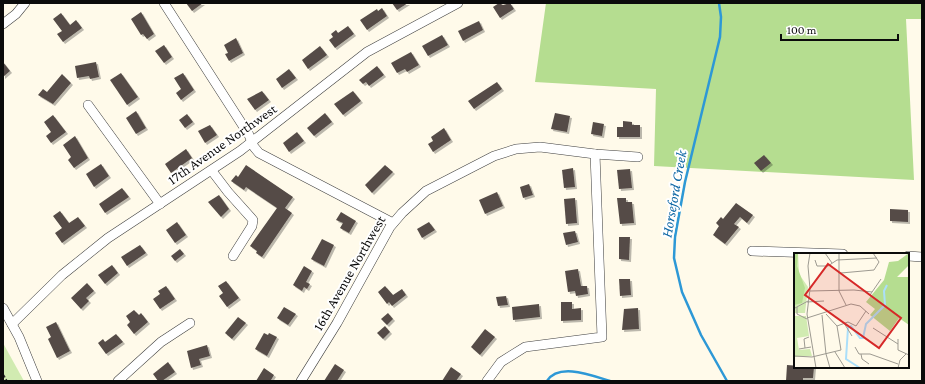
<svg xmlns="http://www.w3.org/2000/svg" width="925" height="384" font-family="'Crimson Pro',serif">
<defs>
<filter id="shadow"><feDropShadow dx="2" dy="2" stdDeviation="0" flood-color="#0004"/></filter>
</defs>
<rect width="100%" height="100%" fill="#fffaea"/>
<polygon fill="#d1ebb1" points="3,343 24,381 3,381"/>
<polygon fill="#b5dd90" points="546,3 922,3 922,19 906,19 914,180 654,166 656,89 535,82"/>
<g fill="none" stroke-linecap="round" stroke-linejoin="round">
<g stroke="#2d98d6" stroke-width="2.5">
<polyline points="719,3 721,17 720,37 685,182 675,237 674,258 682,292 701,335 727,381"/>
<path d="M547,381C559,362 593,376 610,381"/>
</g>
</g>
<g fill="#554c47" filter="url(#shadow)">
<polygon points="186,3 203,3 192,11"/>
<polygon points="392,3 408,3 397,10"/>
<polygon points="499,3 503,5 510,3 514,9 500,18 493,7"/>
<polygon points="382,8 387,16 367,30 360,20 377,9 378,11"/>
<polygon points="141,12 154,34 147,39 143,34 141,35 131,19"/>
<polygon points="61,13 70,25 76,20 82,28 63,42 57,34 62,31 53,19"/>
<polygon points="479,21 483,30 463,41 458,31"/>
<polygon points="348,26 354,34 335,48 329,40 333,37 331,34 336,30 338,33"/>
<polygon points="442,35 448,45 428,56 422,46"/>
<polygon points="236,38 243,53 229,61 225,54 228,53 224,45"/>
<polygon points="164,45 172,57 164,63 155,51"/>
<polygon points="320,46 327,55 308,69 302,60"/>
<polygon points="411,52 419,65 407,72 405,69 397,73 391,63"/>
<polygon points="3,62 10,71 3,77"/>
<polygon points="96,62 99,77 90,79 89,76 77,78 75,66"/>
<polygon points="377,66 384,75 369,86 366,82 363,84 359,80"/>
<polygon points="289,69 296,78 282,88 276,79"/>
<polygon points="121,73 138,97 127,105 110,80"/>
<polygon points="183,73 194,90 181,100 176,93 181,89 174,78"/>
<polygon points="62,74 71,83 53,104 38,95 43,89 47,92"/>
<polygon points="497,82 502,89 474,109 468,101"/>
<polygon points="262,91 269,100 255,110 247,99"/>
<polygon points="353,91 361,101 343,115 334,104"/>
<polygon points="136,111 146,128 136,134 126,118"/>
<polygon points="325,113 332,122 314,136 307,128"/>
<polygon points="555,113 570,116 567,132 551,129"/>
<polygon points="187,114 193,122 185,128 179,120"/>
<polygon points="53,115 66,132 51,143 46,136 51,132 44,122"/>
<polygon points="623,121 632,122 632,125 640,125 640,137 617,137 617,127 623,127"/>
<polygon points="593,122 604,124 602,136 591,134"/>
<polygon points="210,125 217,135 205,143 198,131"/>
<polygon points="444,128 451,140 433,152 428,144 433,141 431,137"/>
<polygon points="297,132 304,141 289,152 283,143"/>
<polygon points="75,136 88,158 74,168 68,160 71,157 63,145"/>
<polygon points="186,149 192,158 171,173 165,164"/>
<polygon points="764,155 771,163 761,171 754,163"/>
<polygon points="101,164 109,176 94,187 86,174"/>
<polygon points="246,165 293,197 285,208 292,213 262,257 256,253 257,251 250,246 277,208 246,187 244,190 231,181 236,175 238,177"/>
<polygon points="385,165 393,172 372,193 365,185"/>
<polygon points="573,168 575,187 564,188 562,170"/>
<polygon points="630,169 632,188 619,189 617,170"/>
<polygon points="529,184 533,195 523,198 520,187"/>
<polygon points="122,188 129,197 105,213 99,204"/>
<polygon points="497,192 503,206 485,214 479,200"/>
<polygon points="219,195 229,209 221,217 208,202"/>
<polygon points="575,198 577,223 566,224 564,199"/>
<polygon points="617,198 626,198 626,202 632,202 634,223 620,224"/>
<polygon points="736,203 753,215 747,223 740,217 734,224 739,227 725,244 713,235 719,226 716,223 721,217 723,219"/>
<polygon points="890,209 908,210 908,222 890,221"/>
<polygon points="60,211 69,223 78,217 85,226 62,243 55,233 62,228 53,216"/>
<polygon points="341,212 356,221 349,233 340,228 343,223 336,220"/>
<polygon points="177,222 186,235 175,243 166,230"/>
<polygon points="429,222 435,230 422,238 417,229"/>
<polygon points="575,231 578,242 566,245 563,233"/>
<polygon points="619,237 630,237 629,260 619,259"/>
<polygon points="322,239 334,245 324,266 311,259"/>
<polygon points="140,245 146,253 127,266 121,257"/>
<polygon points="180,249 184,254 175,261 171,256"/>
<polygon points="112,265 118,273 105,284 98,275"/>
<polygon points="304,266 312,271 306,282 310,284 307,289 304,287 302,291 293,285"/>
<polygon points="578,269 581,286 587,286 588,294 576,296 575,291 568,292 565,271"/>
<polygon points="619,279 630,279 631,295 620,296"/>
<polygon points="226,281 239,298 227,307 219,296 223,293 218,286"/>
<polygon points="87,283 94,291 86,298 89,301 81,309 71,298"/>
<polygon points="166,286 175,299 160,309 153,299 160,294 158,291"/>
<polygon points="385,286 393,295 402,289 406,295 392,306 389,302 387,304 378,292"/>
<polygon points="506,296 508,305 498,306 496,297"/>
<polygon points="561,302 572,302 572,309 581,308 581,320 561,321"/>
<polygon points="539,304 540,317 513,320 512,307"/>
<polygon points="284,307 296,314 288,325 277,318"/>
<polygon points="638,308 639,329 622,330 624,309"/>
<polygon points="134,310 139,315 141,313 148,322 134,334 127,325 130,322 126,316"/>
<polygon points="388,313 393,319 387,325 381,319"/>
<polygon points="238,317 246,323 232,339 225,333"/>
<polygon points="56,322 70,351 57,358 48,339 51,337 46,327"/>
<polygon points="385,326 390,332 383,339 377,333"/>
<polygon points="485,329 495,337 480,355 471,347"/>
<polygon points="264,333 268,335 269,333 277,337 267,356 255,349"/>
<polygon points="116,334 123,342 106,354 98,343 103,339 105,342"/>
<polygon points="207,345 210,356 199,359 201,365 191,368 187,351"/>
<polygon points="168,362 175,372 162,381 158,381 153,374"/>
<polygon points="335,364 344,370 337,381 324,381"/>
<polygon points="787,365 814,367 813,378 803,378 803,381 786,381"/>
<polygon points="451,367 461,374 456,381 442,381"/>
<polygon points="264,368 274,375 271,380 272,381 256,381"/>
</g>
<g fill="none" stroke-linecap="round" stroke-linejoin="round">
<g stroke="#3e3e3e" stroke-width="10">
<g id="minor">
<polyline points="164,3 249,135 254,147 259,153 393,223"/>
<polyline points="3,24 16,14 25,3"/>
<polyline points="88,105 160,204"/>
<polyline points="212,171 228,192 253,220 252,226 233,256"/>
<polyline points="752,251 843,254"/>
<polyline points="908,256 922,257"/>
<polyline points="3,308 19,337 37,381"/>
<polyline points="12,324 62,275 108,238 240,151 367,52 458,3"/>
<polyline points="118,381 161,342 190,323"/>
<polyline points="301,381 337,323 390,227 402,213 426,191 494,156 516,149 540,147 595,154 638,157"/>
<polyline points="487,381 501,362 525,347 602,337 595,154"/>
</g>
</g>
<polyline stroke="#2d2d2d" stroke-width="1.5" stroke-dasharray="4 2" stroke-linecap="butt" points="3,374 7,381"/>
<use href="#minor" stroke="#fff" stroke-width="9"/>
</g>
<g text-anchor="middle" stroke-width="4" stroke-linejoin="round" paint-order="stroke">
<g font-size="14" fill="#0b0b0b" stroke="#fff">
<text transform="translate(222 144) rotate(-35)" y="5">17th Avenue Northwest</text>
<text transform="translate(349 273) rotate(-60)" y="5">16th Avenue Northwest</text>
</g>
<g font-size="15" font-style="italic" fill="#0e67a4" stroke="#fff">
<text transform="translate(674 194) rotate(-80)" y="5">Horseford Creek</text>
</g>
</g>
<g transform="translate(794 253)">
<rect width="115" height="115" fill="#fffaea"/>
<path d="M0,0H4L5,21L14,34L11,60H0ZM0,63H12L15,83L3,85L5,97L16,96L18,103L0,104Z" fill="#d1ebb1"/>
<path d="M0,0H4L3,13L11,35L8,50L0,52ZM115,0V12L103,24H115V72L105,65L96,78L76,62L81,56L72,49L90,27L95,9L104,8Z" fill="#b5dd90"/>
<path fill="none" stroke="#abdffa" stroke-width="2" d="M66,115L52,106L54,75L57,73L66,85H69L72,71L91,52L90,38L93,32"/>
<path fill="none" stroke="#9d9a91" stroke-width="1" d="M16,0L14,13L16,36L13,61L22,115M31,0L38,10M45,0V38L52,52M21,7L23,13H34L43,7L83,5M47,20L80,17L85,9L79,0M16,38L60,37L78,39M76,42L87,26M13,49L30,48M3,54V61L13,66M1,55L14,48M28,62L32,101L36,115M13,65L57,51L66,53L75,61M50,70L58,83M43,73L54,69L62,73L72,58M79,75L104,91M104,86V97L115,102M61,94L65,101H76L104,111M11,95L10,86L15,84M5,96L17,94M41,99L51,115M67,101L68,106L75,111M0,103L18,104L47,97L43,73L32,61M104,115L106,107L112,101"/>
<path fill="#d62828" fill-opacity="0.15" stroke="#d62828" stroke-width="2" d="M34,11L107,65L85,95L11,42Z"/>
<rect width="115" height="115" fill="none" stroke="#0b0b0b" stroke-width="2"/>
</g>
<rect width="925" height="384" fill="none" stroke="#0b0b0b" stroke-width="8"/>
<path d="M781 34v6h117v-6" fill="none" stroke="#0b0b0b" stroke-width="2"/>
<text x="787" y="34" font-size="12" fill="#0b0b0b" stroke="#ffffff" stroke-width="3" paint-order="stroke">100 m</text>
</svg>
